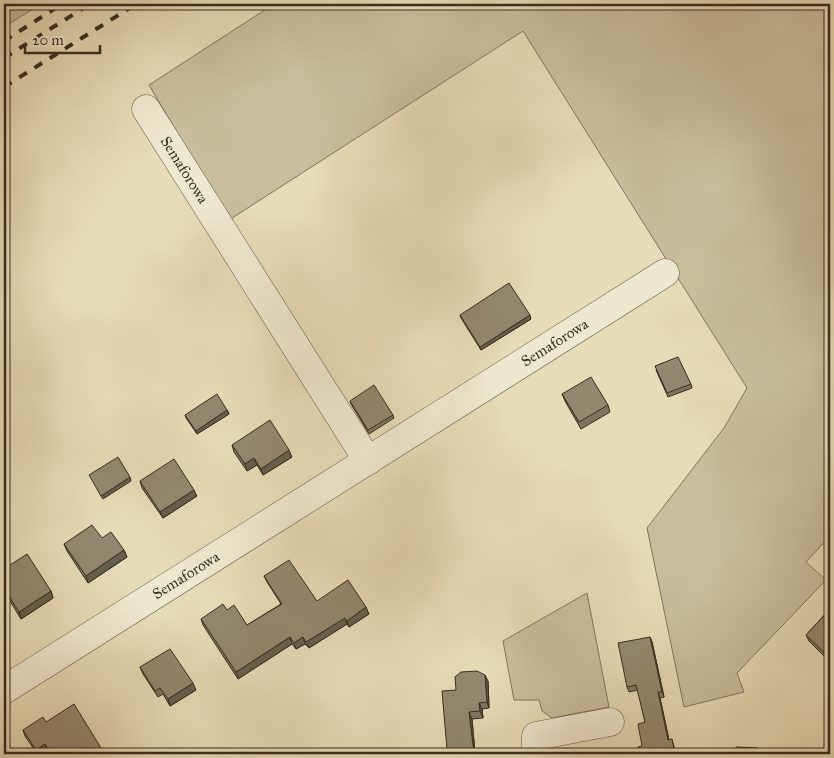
<svg xmlns="http://www.w3.org/2000/svg" width="834" height="758" font-family="'IM FELL Great Primer',serif">
<rect width="100%" height="100%" fill="#e6dcb7"/>
<filter id="stains"><feTurbulence type="fractalNoise" baseFrequency=".004" numOctaves="4"/><feColorMatrix values="0 0 0 0 .2 0 0 0 0 .09 0 0 0 0 .02 0 0 0 .5 -.17"/></filter>
<radialGradient id="worn" r=".72"><stop offset=".6" stop-color="#630" stop-opacity="0"/><stop offset="1" stop-color="#630" stop-opacity=".3"/></radialGradient>
<g fill="#c8be9d" stroke="#80765e">
<polygon points="4,4 41,4 4,27"/>
<polygon points="274,4 830,4 830,536 806,562 826,580 737,673 744,692 684,707 647,528 724,428 747,388 523,31 229,220 149,85"/>
<polygon points="587,593 609,707 552,718 542,711 539,700 514,700 503,641"/>
</g>
<g fill="none" stroke-linecap="round" stroke-linejoin="round">
<g stroke="#645946" stroke-width="29">
<g id="minor">
<path id="s1" d="M146,109L368,461"/>
<path id="s2" d="M4,690L665,273"/>
<polyline points="535,754 536,736 610,722"/>
</g>
</g>
<use href="#minor" stroke="#efe8d0" stroke-width="28"/>
<g stroke="#382d20" stroke-width="4" stroke-dasharray="9 9" stroke-linecap="butt">
<polyline points="4,41 62,4"/>
<polyline points="4,58 90,4"/>
<polyline points="4,87 136,4"/>
</g>
</g>
<g fill="#7e755f" stroke="#382d20">
<polygon points="460,315 531,319 481,350 461,318"/>
<polygon points="656,370 691,384 692,388 668,397"/>
<polygon points="562,394 608,405 610,412 581,429 565,401"/>
<polygon points="350,401 393,415 394,418 369,434 351,404"/>
<polygon points="227,410 229,414 197,434 186,418 185,415"/>
<polygon points="232,445 292,457 263,475 257,465 247,471 234,452"/>
<polygon points="140,481 197,496 163,518 142,488"/>
<polygon points="64,544 124,550 127,557 88,583 67,551"/>
<polygon points="4,569 51,591 53,598 21,619 8,598 4,601"/>
<polygon points="264,576 317,601 369,614 349,627 347,624 309,648 305,644 296,649 292,644 238,679 203,625 201,619 227,610 247,625 281,604 267,582"/>
<polygon points="830,609 830,662 809,641 806,635"/>
<polygon points="650,637 652,642 664,697 660,698 669,740 672,739 676,754 639,754 642,746 645,722 638,690 629,692 627,687"/>
<polygon points="140,667 196,690 170,706 163,694 158,697 143,674"/>
<polygon points="488,681 489,708 482,709 483,718 472,719 475,753 488,754 447,749 456,690"/>
<polygon points="46,722 104,754 49,754 47,751 42,754 37,754 25,736 23,730"/>
</g>
<g fill="#665f4e" stroke="#382d20">
<polygon points="530,315 531,319 481,350 480,347"/>
<polygon points="227,410 229,414 197,434 196,431"/>
<polygon points="289,450 292,457 263,475 261,469"/>
<polygon points="254,458 257,465 247,471 245,464"/>
<polygon points="130,477 131,481 103,499 101,496"/>
<polygon points="194,490 197,496 163,518 160,512"/>
<polygon points="124,550 127,557 88,583 86,576"/>
<polygon points="6,591 8,598 4,601 4,593"/>
<polygon points="51,591 53,598 21,619 19,612"/>
<polygon points="366,607 369,614 349,627 347,621"/>
<polygon points="345,618 347,624 309,648 306,642"/>
<polygon points="290,637 292,644 238,679 236,672"/>
<polygon points="303,637 305,644 296,649 294,643"/>
<polygon points="650,637 652,642 664,697 662,692"/>
<polygon points="485,675 488,681 489,708 487,702"/>
<polygon points="193,683 196,690 170,706 168,699"/>
<polygon points="658,692 660,698 670,745 668,740"/>
<polygon points="479,703 482,709 483,718 480,711"/>
<polygon points="469,712 472,719 475,754 474,753"/>
<polygon points="45,744 47,751 42,754 37,754 36,750"/>
<polygon points="101,748 104,754 92,754"/>
</g>
<g fill="#92886f" stroke="#382d20">
<polygon points="509,283 530,315 480,347 460,315"/>
<polygon points="678,357 691,384 667,393 655,366"/>
<polygon points="591,377 608,405 579,422 562,394"/>
<polygon points="374,385 393,415 368,430 350,401"/>
<polygon points="217,394 227,410 196,431 185,415"/>
<polygon points="270,420 289,450 261,469 254,458 245,464 232,445"/>
<polygon points="118,457 130,477 101,496 89,475"/>
<polygon points="174,459 194,490 160,512 140,481"/>
<polygon points="92,525 102,538 111,532 124,550 86,576 64,544"/>
<polygon points="27,554 51,591 19,612 6,591 4,593 4,569"/>
<polygon points="289,560 317,601 348,580 366,607 347,621 345,618 306,642 303,637 294,643 290,637 236,672 201,619 223,604 227,610 234,605 247,625 282,604 264,576"/>
<polygon points="830,609 830,658 806,635"/>
<polygon points="650,637 662,692 658,692 668,740 672,739 675,754 639,754 638,747 642,746 638,724 645,722 636,685 627,687 618,643"/>
<polygon points="170,649 193,683 168,699 160,688 155,691 140,667"/>
<polygon points="477,671 485,675 487,702 479,703 480,711 469,712 474,753 487,752 487,754 436,754 436,750 447,749 442,691 456,690 455,677 461,672"/>
<polygon points="74,704 101,748 92,754 58,754 57,753 56,754 51,754 45,744 36,750 23,730 43,717 46,722"/>
<polygon points="736,747 758,748 758,754 731,754 731,752 735,752"/>
</g>
<g text-anchor="middle" stroke-width="4" stroke-linejoin="round" paint-order="stroke">
<g font-size="15" fill="#382d20" stroke="#efe8d0">
<text dy="5" stroke="none"><textPath href="#s1" startOffset="72">Semaforowa</textPath></text>
<text dy="5" stroke="none"><textPath href="#s2" startOffset="651">Semaforowa</textPath></text>
<text dy="5" stroke="none"><textPath href="#s2" startOffset="215">Semaforowa</textPath></text>
</g>
</g>
<rect width="834" height="758" fill="none" stroke="#e6dcb7" stroke-width="20"/>
<rect x="5" y="5" width="824" height="748" fill="none" stroke="#382d20" stroke-width="2.5"/>
<rect x="10" y="10" width="814" height="738" fill="none" stroke="#382d20"/>
<path d="M25 45v8h75v-8" fill="none" stroke="#382d20" stroke-width="2.5"/>
<text x="32" y="45" font-size="15" fill="#382d20" stroke="#efe8d0" stroke-width="4" paint-order="stroke">20 m</text>
<rect width="100%" height="100%" filter="url(#stains)"/>
<rect width="100%" height="100%" fill="url(#worn)"/>
</svg>
